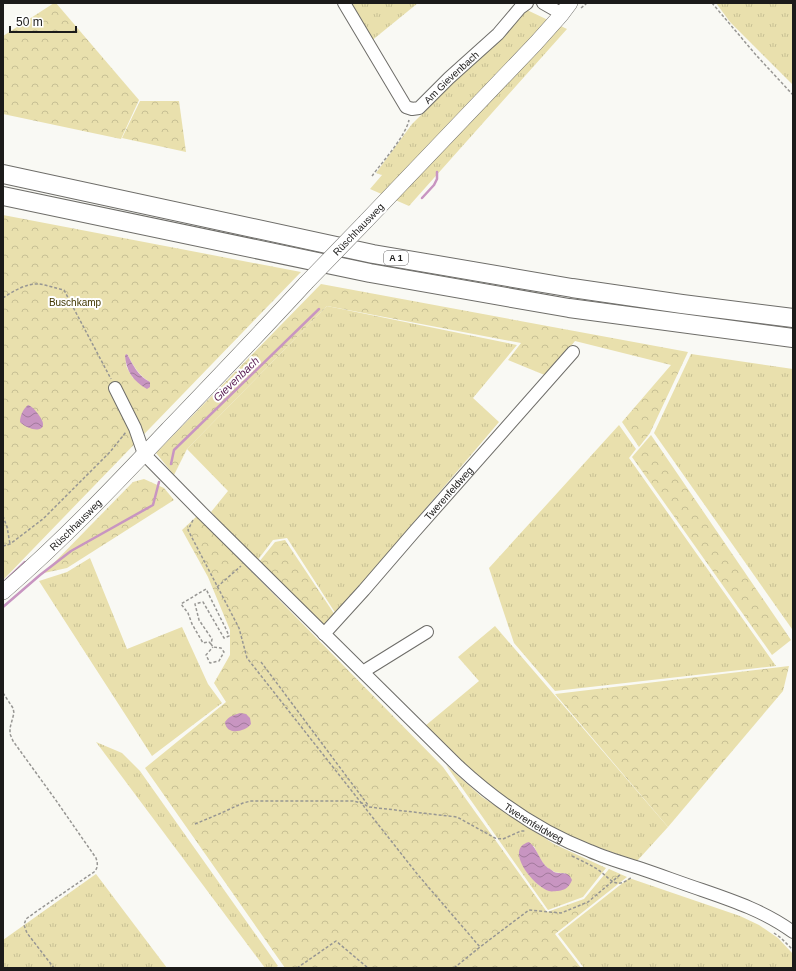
<svg xmlns="http://www.w3.org/2000/svg" width="796" height="971" font-family="Arial,sans-serif">
<defs>
<pattern id="grass-tufts" width="24" height="20" patternUnits="userSpaceOnUse"><rect width="24" height="20" fill="#e9e0ad"/><path d="M3 7l-1-3M5 7V3M7 7l1-3M15 17l-1-3M17 17v-4M19 17l1-3" fill="none" stroke="#c7c094"/></pattern>
<pattern id="forest-crowns" width="20" height="18" patternUnits="userSpaceOnUse"><rect width="20" height="18" fill="#e9e0ad"/><path d="M2 6a3 3 0 1 1 6 0M12 15a3 3 0 1 1 6 0" fill="none" stroke="#c7c094"/></pattern>
<pattern id="water-waves" width="16" height="10" patternUnits="userSpaceOnUse"><rect width="16" height="10" fill="#c895c1"/><path d="M0 5q4-4 8 0t8 0" fill="none" stroke="#a2799c"/></pattern>
</defs>
<rect width="100%" height="100%" fill="#f9f9f4"/>
<g fill="url(#grass-tufts)" fill-rule="evenodd">
<polygon points="347,3 418,3 370,42"/>
<polygon points="716,3 793,3 793,85 730,22"/>
<polygon points="527,10 567,29 409,206 370,189 382,175 376,173 412,124"/>
<polygon points="327,306 517,345 473,398 499,422 336,614 287,538 273,540 257,561 211,512 228,491 187,449"/>
<polygon points="691,354 793,369 793,616 792,629 654,433"/>
<polygon points="619,425 636,449 629,458 776,666 555,691 514,643 489,568"/>
<polygon points="90,558 127,649 182,627 208,684 222,703 152,756 39,581 67,572"/>
<polygon points="495,626 668,827 637,861 569,837 514,805 485,786 425,726 479,681 458,657"/>
<polygon points="96,742 122,753 140,771 278,966 275,968 265,968"/>
<path d="M446,765L482,797L554,844L606,868L583,897L548,910ZM534,846C538,855 543,867 553,871C556,873 562,873 566,873L541,887C529,876 522,868 519,852Z"/>
<polygon points="96,874 167,968 3,968 3,940"/>
<polygon points="629,878 740,916 759,925 778,938 793,954 793,968 584,968 558,934"/>
</g>
<g fill="url(#forest-crowns)" fill-rule="evenodd">
<polygon points="54,3 56,3 139,100 121,139 3,114 3,36"/>
<polygon points="140,101 179,101 186,152 122,138"/>
<path d="M3,215L301,272L3,580ZM127,354C133,365 139,376 150,382L133,378C127,368 124,366 127,354Z"/>
<polygon points="321,284 688,352 650,433 639,447 622,422 671,365 575,341 547,376 508,360 521,343 327,306 187,449 174,475 156,453"/>
<polygon points="651,435 791,640 772,655 632,457"/>
<polygon points="144,479 164,488 174,500 67,568 44,573 133,482"/>
<polygon points="197,516 443,767 547,912 584,899 609,869 627,877 555,934 581,968 285,968 145,768 226,702 214,683 230,655 230,630 208,577 182,530"/>
<polygon points="285,540 335,615 322,630 259,562 275,542"/>
<polygon points="789,666 783,691 668,827 555,694"/>
</g>
<g fill="url(#water-waves)">
<path d="M127,354C133,365 138,376 150,382V387L147,389C133,381 126,371 125,355Z"/>
<path d="M28,405C33,407 35,410 38,414C53,433 31,433 20,422C20,416 23,409 28,405Z"/>
<path d="M240,713L246,714L250,718L251,724C245,732 226,736 225,722C229,716 234,715 240,713Z"/>
<path d="M529,842C538,849 539,861 548,868C549,868 553,871 554,872C562,875 568,870 572,880C569,887 566,890 558,891C556,891 551,892 549,891C534,887 503,849 529,842Z"/>
</g>
<g fill="none" stroke-linecap="round" stroke-linejoin="round">
<g stroke="#c895c1" stroke-width="2.5">
<polyline points="422,198 434,185 437,179 437,172"/>
<polyline points="171,464 174,450 319,309"/>
<polyline points="5,581 25,562"/>
<polyline points="3,607 40,575 71,551 153,505 159,482"/>
</g>
<g stroke="#6e6d69" stroke-width="14">
<g id="minor">
<path id="s1" d="M344,3L406,107L412,109L419,108L449,78L498,34L520,8L527,3"/>
<polyline points="543,3 557,11 561,15"/>
<path id="s2" d="M115,388L135,428L144,454L200,511L458,766C497,802 540,832 590,851C606,858 623,863 639,868C660,875 681,883 702,890C734,901 766,912 793,932"/>
<path id="s3" d="M324,634L364,590L414,532L573,352"/>
<polyline points="364,672 369,668 427,632"/>
</g>
</g>
<g stroke="#6e6d69" stroke-width="16">
<g id="major">
<polyline points="366,221 536,43 561,15 570,3"/>
<path id="s4" d="M3,592C62,541 115,485 169,428C215,380 261,332 306,283"/>
</g>
</g>
<g stroke="#6e6d69" stroke-width="20">
<g id="highway">
<polyline points="3,174 373,254 572,288 682,304 793,318"/>
<polyline points="3,196 370,273 569,308 793,338"/>
</g>
</g>
<g stroke="#979693" stroke-width="1.5" stroke-dasharray="3 2" stroke-linecap="butt">
<polyline points="712,3 756,55 793,95"/>
<polyline points="581,8 587,3"/>
<path d="M372,176C383,161 405,137 409,120"/>
<path d="M3,298C13,291 27,283 39,284C47,285 55,288 64,290L111,379"/>
<polyline points="3,516 7,527 10,544"/>
<polyline points="193,520 188,530 239,628 247,658 418,875 480,947"/>
<polyline points="3,546 10,544 43,519 110,452 126,432"/>
<polyline points="217,587 241,566"/>
<polyline points="211,644 209,642 203,643 192,624 188,613 181,604 206,589 226,629 229,636 224,638 203,602 195,604 199,620 212,639 211,644 213,647 221,648 224,652 219,661 210,663 206,655 213,647"/>
<polyline points="261,662 368,805"/>
<path d="M3,693L13,708L14,713L10,728V734L13,741L55,799L96,858C98,864 98,868 94,872L37,911L26,919L24,925L27,933L54,968"/>
<polyline points="195,824 219,814 243,803 251,801 353,801 362,803 369,807 457,817 495,838 503,839 521,831 526,831"/>
<path d="M572,856C580,860 589,864 597,869C611,878 614,891 632,877"/>
<polyline points="774,933 781,938 793,950"/>
<polyline points="297,968 336,941 368,968"/>
<polyline points="454,968 480,947 529,910 561,913 588,902 621,874"/>
</g>
<use href="#minor" stroke="#fff" stroke-width="12"/>
<use href="#major" stroke="#fff" stroke-width="15"/>
<use href="#highway" stroke="#fff" stroke-width="18"/>
<g stroke="#6e6d69" stroke-width="16" stroke-linecap="butt">
<polyline id="major-bridge" points="306,283 366,221"/>
</g>
<use href="#major-bridge" stroke="#fff" stroke-width="15"/>
</g>
<g text-anchor="middle" stroke-width="4" stroke-linejoin="round" paint-order="stroke">
<rect fill="#fff" stroke="#605f5f" stroke-width="1" x="384" y="251" width="24" height="14" rx="3"/>
<g font-size="9" font-weight="bold" fill="#1c1b1a">
<text x="396" y="261">A 1</text>
</g>
<g font-size="10" fill="#1c1b1a" stroke="#fff">
<text dy="4" stroke="none"><textPath href="#s1" startOffset="179">Am Gievenbach</textPath></text>
<text transform="translate(358 229) rotate(-46)" y="4">Rüschhausweg</text>
<text dy="4" stroke="none"><textPath href="#s3" startOffset="188">Twerenfeldweg</textPath></text>
<text dy="4" stroke="none"><textPath href="#s4" startOffset="99">Rüschhausweg</textPath></text>
<text dy="4" stroke="none"><textPath href="#s2" startOffset="610">Twerenfeldweg</textPath></text>
</g>
<g font-size="10" fill="#403701" stroke="#fff">
<text x="75" y="306">Buschkamp</text>
</g>
<g font-size="11" font-style="italic" fill="#561951" stroke="#fff">
<text transform="translate(236 379) rotate(-44)" y="4">Gievenbach</text>
</g>
</g>
<rect width="796" height="971" fill="none" stroke="#1c1b1a" stroke-width="8"/>
<path d="M10 26v6h66v-6" fill="none" stroke="#1c1b1a" stroke-width="2"/>
<text x="16" y="26" font-size="12" fill="#1c1b1a" stroke="#ffffff" stroke-width="3" paint-order="stroke">50 m</text>
</svg>
